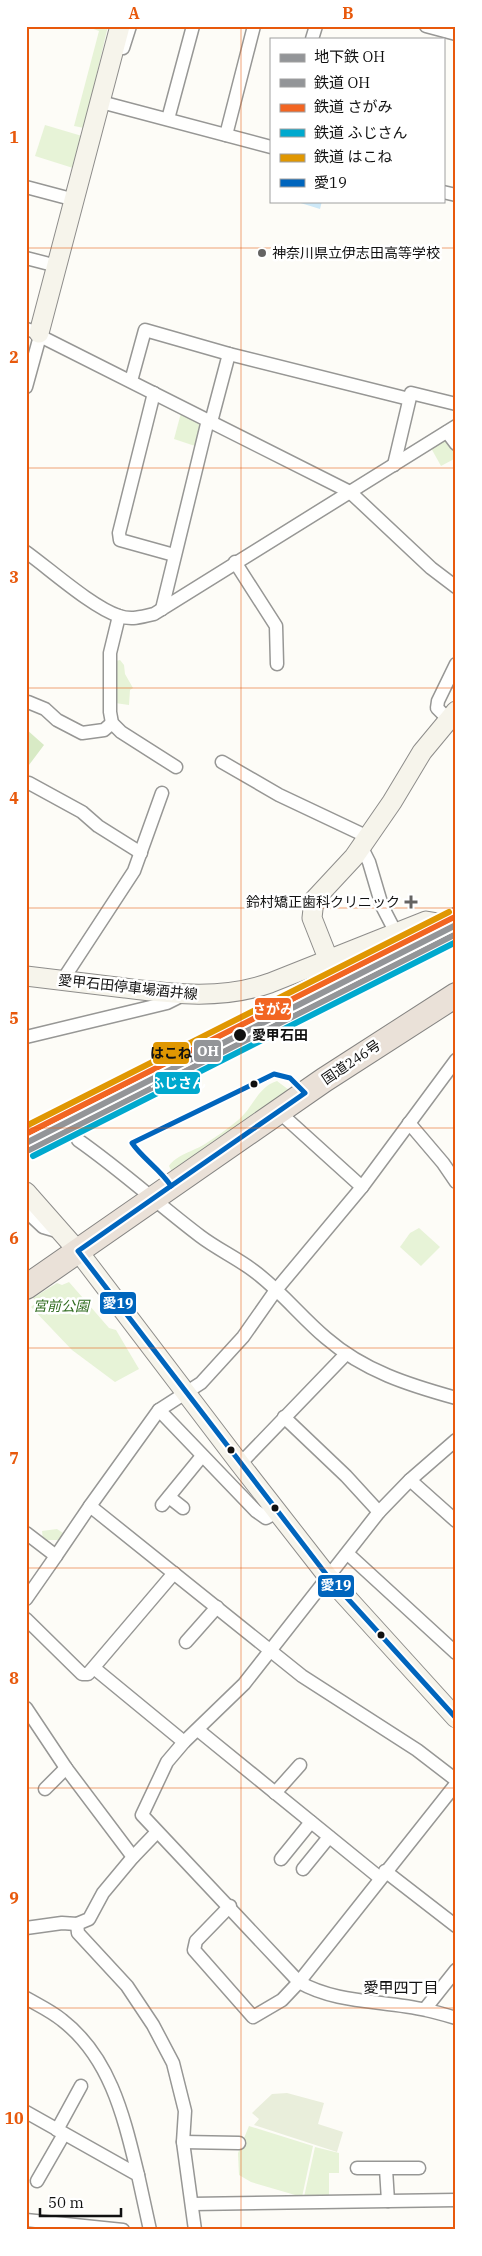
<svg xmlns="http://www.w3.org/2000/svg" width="482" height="2256" font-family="'IBM Plex Serif','Noto Sans JP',serif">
<rect width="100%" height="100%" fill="#fdfcf7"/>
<g fill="#e7f3d7">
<polygon points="108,26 84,128 74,126 99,31 88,27"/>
<polygon points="45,125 82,136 73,168 35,156"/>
<polygon points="181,413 198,422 203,430 198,447 174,439"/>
<polygon points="447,439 456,452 456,458 441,466 431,448"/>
<polygon points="120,660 124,665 125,674 133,688 130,690 129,705 115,703 116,661"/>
<path d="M277,1081L289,1090L172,1172L169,1166C176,1155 194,1151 205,1144C216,1137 227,1129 237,1121C253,1109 257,1087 277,1081Z"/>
<polygon points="419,1228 440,1247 421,1266 400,1247 410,1233"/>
<polygon points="69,1282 109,1328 116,1330 139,1369 115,1382 72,1350 31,1307 37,1302 33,1298 57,1283 62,1285"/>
<polygon points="57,1529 63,1533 59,1540 43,1540 42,1531"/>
<polygon points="249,2126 313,2146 302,2197 251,2182 239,2175 238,2153"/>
<polygon points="315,2147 339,2153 339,2173 329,2173 329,2197 304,2197"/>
</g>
<polygon fill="#d8eac5" points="26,729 44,745 26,769"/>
<polygon fill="#e9eedb" points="287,2093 324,2103 318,2124 343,2132 337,2152 254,2125 259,2119 252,2113 272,2094"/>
<polygon fill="#cde8f7" points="294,201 322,201 320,209"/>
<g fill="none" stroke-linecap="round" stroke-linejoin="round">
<g stroke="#979795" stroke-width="15">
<g id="street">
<polyline points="426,26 456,34"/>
<polyline points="312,39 316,26"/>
<polyline points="123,48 130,26"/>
<polyline points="101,102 271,147"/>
<polyline points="168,119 193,26"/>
<polyline points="226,135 254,26"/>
<polyline points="26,187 75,200"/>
<polyline points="443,192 456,195"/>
<polyline points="26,258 57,266"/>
<polyline points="26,329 39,333 40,336 26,387"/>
<polyline points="40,336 350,492 431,568 456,587"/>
<polyline points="131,381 145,330 229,354 409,399"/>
<polyline points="154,393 119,533 120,540 174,555"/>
<polyline points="211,422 229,354"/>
<polyline points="447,432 456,444"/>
<polyline points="394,465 411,393 456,404"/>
<path d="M26,552C51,570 92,607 119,616C131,620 142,617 154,614L456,426"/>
<polyline points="235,562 276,626 277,664"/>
<polyline points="162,609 208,420"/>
<polyline points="119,616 110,653 110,712 112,723 121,732 176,767"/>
<polyline points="28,702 45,709 57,720 82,733 104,730 112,723"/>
<polyline points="448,719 437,708 438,701 456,664"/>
<polyline points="222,762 279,795 368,837"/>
<polyline points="29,783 82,812 98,826 141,853"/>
<polyline points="361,846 369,862 382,906 396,933"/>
<polyline points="438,923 456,914"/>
<polyline points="62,981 134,871 162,793"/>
<polyline points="26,1037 167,1003 183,995"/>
<polyline points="279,1112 362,1187"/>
<polyline points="409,1123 443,1163 456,1182"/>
<path d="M78,1140C121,1170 159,1205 200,1236C217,1249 237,1258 254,1271C281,1291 301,1317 326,1338C364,1371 409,1385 456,1398"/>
<polyline points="26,1211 43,1227 60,1232"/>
<polyline points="159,1410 256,1511 266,1518 277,1512"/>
<polyline points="284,1417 346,1476 379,1512"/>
<path d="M456,1440L410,1480L379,1512L244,1684L184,1742L167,1762L142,1815L299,1982C337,2004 384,2000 426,2010C436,2012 446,2015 456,2018"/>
<polyline points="240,1464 346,1354"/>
<polyline points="410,1480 456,1521"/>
<polyline points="169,1497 183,1508"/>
<polyline points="162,1505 202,1456"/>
<polyline points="90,1506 159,1410 201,1383 243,1337 276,1290 362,1187 456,1060"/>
<polyline points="26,1533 56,1556 90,1506 302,1676 417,1750 456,1780"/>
<polyline points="348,1554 456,1653"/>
<polyline points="26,1599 56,1556"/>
<polyline points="26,1619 82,1674 88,1674 174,1573"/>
<polyline points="186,1642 217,1607"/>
<polyline points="94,1668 184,1742"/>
<polyline points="26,1708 66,1768 133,1857"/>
<polyline points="198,1730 380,1878"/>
<polyline points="45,1789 66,1768"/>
<polyline points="275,1793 300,1765"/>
<polyline points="281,1859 311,1822"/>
<polyline points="303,1869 329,1837"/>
<polyline points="385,1871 456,1926"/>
<polyline points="230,1906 196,1941 194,1950 253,2017 282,2000 299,1982 456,1784"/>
<polyline points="77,1924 78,1933 127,1986 153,2025 173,2063 185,2111 183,2142 195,2230"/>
<polyline points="26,1928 62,1923 77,1924 89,1919 103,1893 133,1857 157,1832"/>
<path d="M26,1998C38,2005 51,2011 62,2020C111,2058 124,2118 138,2175"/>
<polyline points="425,2009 456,1970"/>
<polyline points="26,2112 138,2175 150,2230"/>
<polyline points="57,2130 81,2086"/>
<polyline points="183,2142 239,2143"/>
<polyline points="357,2168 419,2168"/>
<polyline points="386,2169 388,2201"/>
<polyline points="37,2181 64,2134"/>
<polyline points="192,2204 456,2200"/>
<polyline points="26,2220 123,2230"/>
</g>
</g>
<g stroke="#8e8d8b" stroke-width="21">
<g id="secondary">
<polyline points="39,333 120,26"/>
<polyline points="329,961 312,918 314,900 354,857 392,802 422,752 456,711"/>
<path d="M26,976C59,980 92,984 125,988C174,994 222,1000 270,983L426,921L438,923L456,930"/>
<polyline points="26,1192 78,1251 240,1464 329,1578 456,1718"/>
</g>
</g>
<g stroke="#858482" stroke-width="26">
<polyline id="highway" points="26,1287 324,1080 456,995"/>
</g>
<use href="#street" stroke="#fffffe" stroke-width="12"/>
<use href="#secondary" stroke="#f6f4eb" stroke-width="19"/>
<use href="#highway" stroke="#eae1d8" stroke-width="24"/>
<g stroke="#fff" stroke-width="9">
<g id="bus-1">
<path d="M274,1074L290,1078L305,1093L171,1186C160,1169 143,1159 132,1143Z"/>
<polyline points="171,1186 78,1251 329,1578 456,1718"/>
</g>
</g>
<use href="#bus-1" stroke="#0065bd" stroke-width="5"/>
<g stroke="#fff" stroke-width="10">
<polyline id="rail-1" points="29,1150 456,934"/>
</g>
<g stroke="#fff" stroke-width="10">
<polyline id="rail-2" points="26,1134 453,918"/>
</g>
<g stroke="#fff" stroke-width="10">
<polyline id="rail-3" points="33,1156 456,942"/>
</g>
<g stroke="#fff" stroke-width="10">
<polyline id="rail-4" points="26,1126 449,912"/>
</g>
<use href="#rail-1" stroke="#939598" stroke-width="6"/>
<use href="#rail-2" stroke="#f26522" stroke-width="6"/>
<use href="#rail-3" stroke="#00a9ce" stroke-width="6"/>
<use href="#rail-4" stroke="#e09702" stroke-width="6"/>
<g stroke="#fff" stroke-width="10">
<polyline id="metro-1" points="26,1143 456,925"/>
</g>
<use href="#metro-1" stroke="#939598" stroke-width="6"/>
</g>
<path fill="none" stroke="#e8590c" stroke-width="1" stroke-opacity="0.55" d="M241,26V2230M26,248H456M26,468H456M26,688H456M26,908H456M26,1128H456M26,1348H456M26,1568H456M26,1788H456M26,2008H456"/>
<g fill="#646362" stroke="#fff" stroke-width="2">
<circle cx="262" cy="253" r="5"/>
<path d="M408.5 894.5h5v5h5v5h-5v5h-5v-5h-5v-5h5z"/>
</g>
<g fill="#111" stroke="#fff" stroke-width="2">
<circle cx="240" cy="1035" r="7"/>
<circle cx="254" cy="1084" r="4.5"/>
<circle cx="231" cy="1450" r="4.5"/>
<circle cx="275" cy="1508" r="4.5"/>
<circle cx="381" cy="1635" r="4.5"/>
</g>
<g text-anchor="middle" stroke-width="5" stroke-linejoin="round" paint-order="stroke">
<g font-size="14" fill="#111" stroke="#fff" text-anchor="start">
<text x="272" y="258">神奈川県立伊志田高等学校</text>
<text x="400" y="907" text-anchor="end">鈴村矯正歯科クリニック</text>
</g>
<g font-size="14" fill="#111" stroke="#fff">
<text transform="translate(128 987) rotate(6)" y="5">愛甲石田停車場酒井線</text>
<text transform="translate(351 1062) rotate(-34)" y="5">国道246号</text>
</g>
<g font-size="14" font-weight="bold" fill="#111" stroke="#fff" text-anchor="start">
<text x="252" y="1040">愛甲石田</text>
</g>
<g font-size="14" font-style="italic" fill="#2f6b1f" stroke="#fff">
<text x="61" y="1311">宮前公園</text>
</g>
<g font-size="15" fill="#111" stroke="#fff">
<text x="401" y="1993">愛甲四丁目</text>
</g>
</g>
<g stroke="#fff" stroke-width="2">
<rect x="254" y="997" width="38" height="24" rx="5" fill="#f26522"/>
<rect x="193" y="1039" width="29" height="24" rx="5" fill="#939598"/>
<rect x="152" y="1041" width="38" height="24" rx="5" fill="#e09702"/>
<rect x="154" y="1071" width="47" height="24" rx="5" fill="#00a9ce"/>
<rect x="99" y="1291" width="38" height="24" rx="5" fill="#0065bd"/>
<rect x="317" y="1574" width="38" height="24" rx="5" fill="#0065bd"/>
</g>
<g font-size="14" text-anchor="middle" font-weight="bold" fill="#fff">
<text x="273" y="1014">さがみ</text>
<text x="208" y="1056">OH</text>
<text x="178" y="1088">ふじさん</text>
<text x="118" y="1308">愛19</text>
<text x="336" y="1590">愛19</text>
</g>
<g font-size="14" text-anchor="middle" font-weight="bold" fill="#111">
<text x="171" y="1058">はこね</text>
</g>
<rect width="482" height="2256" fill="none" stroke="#ffffff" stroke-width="55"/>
<rect x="270" y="38" width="175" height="165" fill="#ffffff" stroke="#a0a0a0"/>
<rect x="280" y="54" width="25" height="8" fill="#939598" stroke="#a0a0a0"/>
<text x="314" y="62" font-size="15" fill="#111111">地下鉄 OH</text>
<rect x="280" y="79" width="25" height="8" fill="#939598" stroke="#a0a0a0"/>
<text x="314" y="88" font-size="15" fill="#111111">鉄道 OH</text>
<rect x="280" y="104" width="25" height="8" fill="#f26522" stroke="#a0a0a0"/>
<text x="314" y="112" font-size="15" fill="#111111">鉄道 さがみ</text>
<rect x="280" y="129" width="25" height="8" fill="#00a9ce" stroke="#a0a0a0"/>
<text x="314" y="138" font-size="15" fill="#111111">鉄道 ふじさん</text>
<rect x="280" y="154" width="25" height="8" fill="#e09702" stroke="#a0a0a0"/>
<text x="314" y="162" font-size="15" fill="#111111">鉄道 はこね</text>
<rect x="280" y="179" width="25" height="8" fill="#0065bd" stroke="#a0a0a0"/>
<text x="314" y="188" font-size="15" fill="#111111">愛19</text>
<path d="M40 2208v8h81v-8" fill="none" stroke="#111111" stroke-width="2.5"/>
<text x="48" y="2208" font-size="15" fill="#111111" stroke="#ffffff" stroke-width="4" paint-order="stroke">50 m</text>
<rect x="28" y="28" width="426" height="2200" fill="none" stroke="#e8590c" stroke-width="2"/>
<g font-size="16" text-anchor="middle" font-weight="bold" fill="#e8590c">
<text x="134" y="19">A</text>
<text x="348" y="19">B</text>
<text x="14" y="143">1</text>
<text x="14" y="363">2</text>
<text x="14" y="583">3</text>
<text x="14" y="804">4</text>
<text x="14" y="1024">5</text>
<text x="14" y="1244">6</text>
<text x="14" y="1464">7</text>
<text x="14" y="1684">8</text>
<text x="14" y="1904">9</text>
<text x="14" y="2124">10</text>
</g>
</svg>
